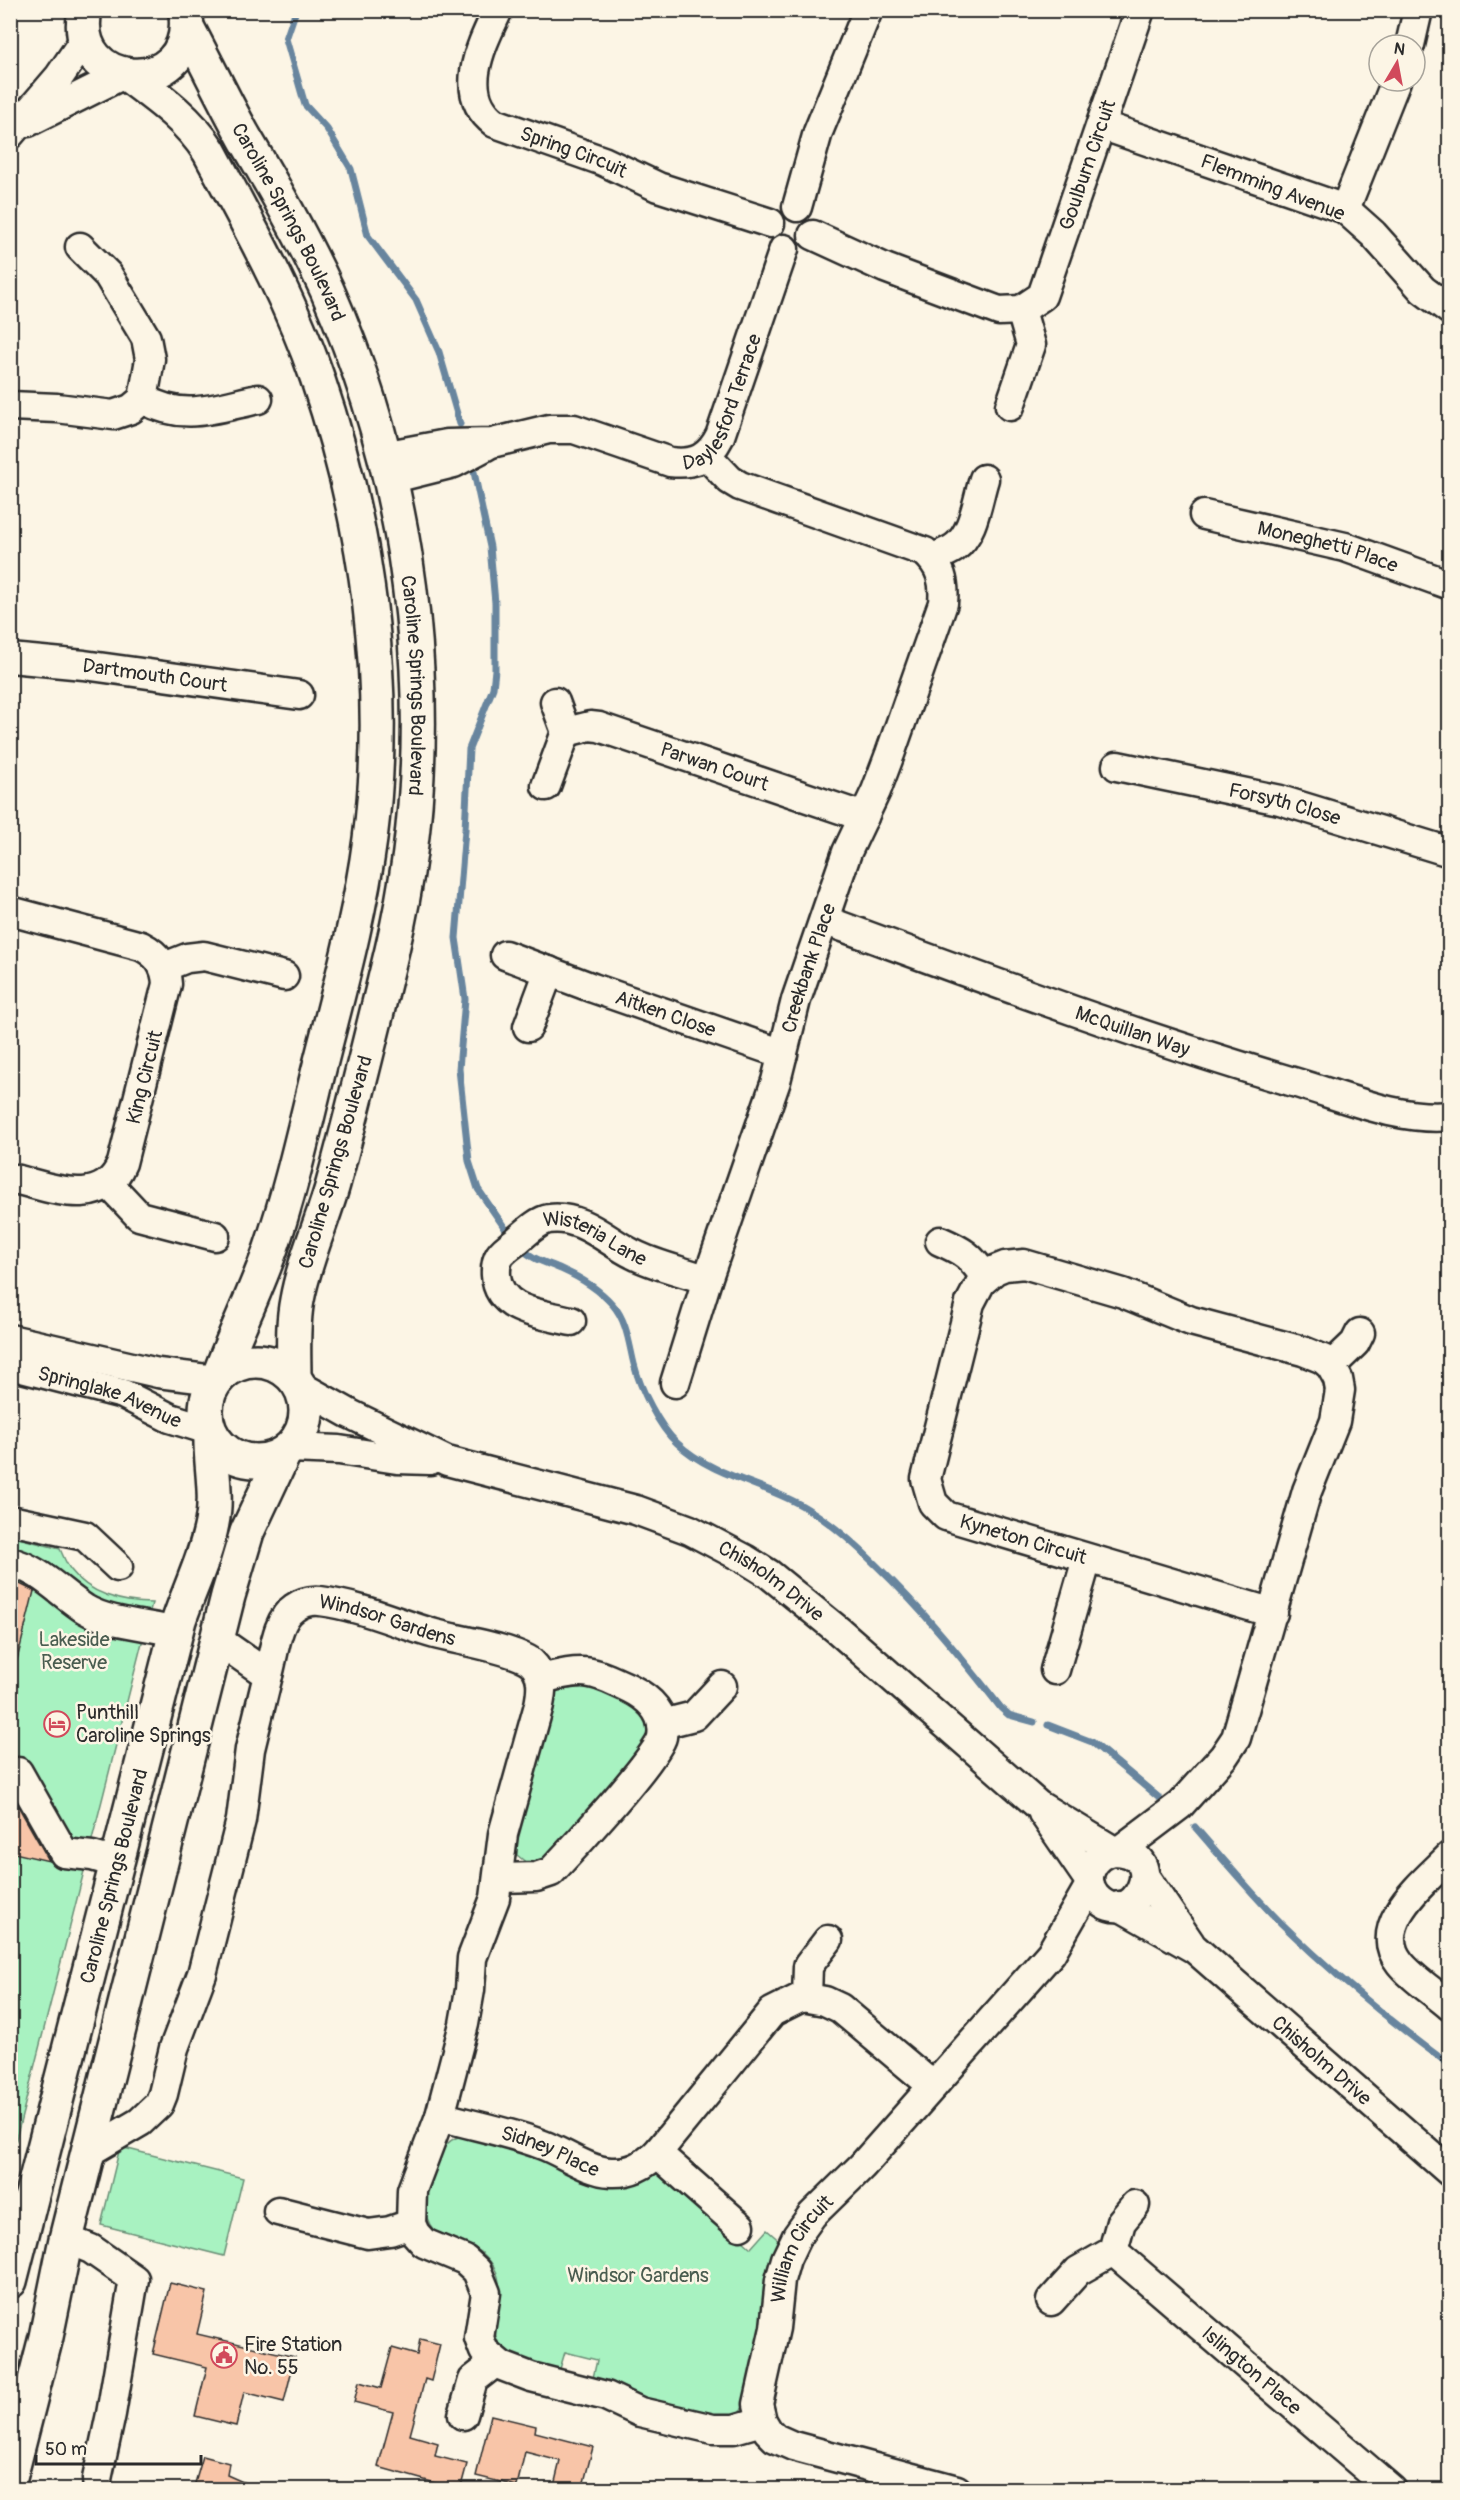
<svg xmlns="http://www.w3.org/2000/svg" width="1460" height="2500" font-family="Pangolin,sans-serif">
<rect width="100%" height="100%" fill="#fcf5e5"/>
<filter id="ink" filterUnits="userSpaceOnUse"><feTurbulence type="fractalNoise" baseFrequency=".0167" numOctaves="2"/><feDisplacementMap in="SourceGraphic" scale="12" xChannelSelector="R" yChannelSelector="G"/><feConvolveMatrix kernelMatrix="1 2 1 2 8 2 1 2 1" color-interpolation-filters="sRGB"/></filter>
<g filter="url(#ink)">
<g fill="#a8f2c1" stroke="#6a8e76" stroke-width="1.5">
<path d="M11,1536L60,1549C63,1555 66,1564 71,1570C89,1594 123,1603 152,1603L11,2159Z"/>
<polygon points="580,1679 646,1711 652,1739 544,1863 528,1864 517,1855 517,1838 552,1700 556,1689"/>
<path d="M467,2135L668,2175L751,2248L767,2230L782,2243L745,2405L736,2415L723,2419L646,2399L593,2378L597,2360L565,2352L560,2369C545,2366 529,2364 515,2357C473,2337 513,2300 494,2267C475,2236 451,2248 433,2229C416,2210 431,2161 447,2144C452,2138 460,2136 467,2135Z"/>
<polygon points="120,2147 243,2178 224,2256 101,2225"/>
</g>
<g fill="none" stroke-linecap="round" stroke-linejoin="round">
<g stroke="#67859e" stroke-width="7">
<polyline points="296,10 286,39 305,105 327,129 351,169 368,236 416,300 439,352 460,424"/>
<polyline points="474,472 490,547 495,603 495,670 493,688 469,749 465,830 456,938 465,999 459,1069 469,1161 478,1189 511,1237"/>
<path d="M518,1245C530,1259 545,1262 561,1269C579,1277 600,1290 613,1305C627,1321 629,1344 634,1364C640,1388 659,1427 677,1443C713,1477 765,1483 806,1508C832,1523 855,1544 876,1565C922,1609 962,1658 1001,1708L1009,1715L1034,1722"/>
<polyline points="1048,1725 1092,1742 1158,1797"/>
<path d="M1195,1827C1223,1859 1251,1893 1281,1923C1334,1975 1390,2021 1450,2065"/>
</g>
</g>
<g fill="#f8c5a8" stroke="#2b2b2b" stroke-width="1.5">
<polygon points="10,1579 34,1591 17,1660 10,1659"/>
<polygon points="10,1792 47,1857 49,1861 10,1852"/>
<polygon points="170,2283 207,2292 197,2334 295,2357 284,2402 244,2392 236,2426 195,2416 207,2367 153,2354"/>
<polygon points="420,2339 440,2344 431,2381 425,2379 410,2435 438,2443 435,2456 467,2464 460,2490 378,2467 393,2412 354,2402 359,2382 381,2388 392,2348 417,2355"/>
<polygon points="491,2415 536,2426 535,2432 593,2447 582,2490 553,2490 560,2461 525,2452 517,2486 476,2476"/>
<polygon points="203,2456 229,2463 227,2475 261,2490 193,2490"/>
</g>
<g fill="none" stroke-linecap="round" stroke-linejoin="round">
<g stroke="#2b2b2b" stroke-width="33">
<g id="minor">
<path id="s1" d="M498,10C481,46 456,94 495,123L603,161L658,187L770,223"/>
<polyline points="1410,45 1418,10"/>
<polyline points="28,122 122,75"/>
<polyline points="1101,125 1345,209 1373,234 1423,290 1450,310"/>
<polyline points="10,134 59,77 85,39"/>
<polyline points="797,207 818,132 868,10"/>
<polyline points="1345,209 1396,81"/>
<path id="s2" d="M813,235L885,268L999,311L1021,310L1042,296L1140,10"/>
<path d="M143,399C184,422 215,408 258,399"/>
<polyline points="10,406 57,408 113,415 131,409 143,399 150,359 146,338 108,275 80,247"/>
<polyline points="1010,406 1031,345 1021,310"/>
<path id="s3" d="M383,456L447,444L492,443L549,429H574L670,462C695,465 709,458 720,436L784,249"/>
<polyline points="390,479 454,463 486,446"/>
<path id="s4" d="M1204,515L1345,547L1450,585"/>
<path d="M933,558C940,555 948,552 954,548C974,534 977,501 984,479"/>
<path id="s5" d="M10,658L84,665L299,695"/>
<path id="s6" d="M566,732L590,726L599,727L864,817"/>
<path id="s7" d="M1117,766L1280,800L1450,852"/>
<polyline points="546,786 566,732 555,702"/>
<path d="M10,911L141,946C157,954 166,965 167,984L122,1163C102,1212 48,1186 10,1178"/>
<path id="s8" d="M824,920C981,978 1139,1037 1300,1084C1347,1098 1400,1121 1450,1116"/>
<path id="s9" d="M505,955L593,988L783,1054"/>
<polyline points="164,967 187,958 204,956 284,976"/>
<polyline points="528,1027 549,971"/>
<polyline points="109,1184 139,1216 215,1236"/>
<path d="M940,1241C963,1251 971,1256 985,1277"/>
<path id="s10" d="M571,1321C543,1314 498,1312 496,1275C495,1257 501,1252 515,1242C524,1235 537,1221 549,1219C581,1214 608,1242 633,1254C656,1266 683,1271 707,1280"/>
<polyline points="10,1339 158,1373 215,1380"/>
<path id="s11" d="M10,1365L123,1394L170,1418L209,1430"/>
<polyline points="1331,1366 1355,1343 1360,1333"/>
<path id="s12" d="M675,1383L707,1280L776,1081L796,1000L847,852L876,791L890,754L943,603C945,582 941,566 925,552L740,486L730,480L707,456"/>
<path id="s13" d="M300,1386L350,1414L447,1461L636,1510L690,1530L745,1559L769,1574L839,1631L1038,1805L1114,1851C1174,1852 1132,1936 1096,1897C1080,1879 1093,1855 1114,1851"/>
<polyline points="290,1448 339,1450 397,1459 430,1460"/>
<polyline points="10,1520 85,1536 118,1567"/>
<path d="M10,1562C40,1569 60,1593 85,1609C108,1623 149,1625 176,1632"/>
<polyline points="1055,1670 1087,1559"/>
<path id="s14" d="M268,1675C274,1655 276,1620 294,1608C302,1602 310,1600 320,1601C360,1606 397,1623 435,1634C457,1640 515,1649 531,1662C544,1674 542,1690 539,1705L503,1834L495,1898L472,1958L470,1990L464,2024L440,2116L412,2190L411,2224L415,2233L424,2243L465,2260L477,2271L486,2293L479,2338L484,2351L502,2366L531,2377L606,2396L640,2412L713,2429H734L762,2421"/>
<polyline points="662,1724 694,1716 722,1686"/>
<polyline points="18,1772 64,1853 92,1856 117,1863"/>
<polyline points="1043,1813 1089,1880"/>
<path id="s15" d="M1119,1851L1180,1805L1224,1756L1236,1738L1307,1491L1335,1421L1340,1390L1338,1379L1331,1366L1323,1359L1303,1351L1191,1321L1123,1293L1024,1264L1005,1266L995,1270L981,1282L970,1303L926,1479L933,1503L946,1516L1273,1613"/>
<path d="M1450,1856C1425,1882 1369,1924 1400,1963C1413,1979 1434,1992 1450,2006"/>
<polyline points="1145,1877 1190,1943"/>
<path d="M498,1878L536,1877L551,1872C570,1852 658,1757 662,1737C666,1713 649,1698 629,1688C588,1669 585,1668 541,1679"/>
<path id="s16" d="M1119,1906L1195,1949L1450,2172"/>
<polyline points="807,1997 808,1966 828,1940"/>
<path id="s17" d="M440,2116C474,2126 510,2132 543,2145C564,2153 588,2171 611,2172C630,2173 644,2166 657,2153L772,2012L802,1997L825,2001L840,2008L933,2086"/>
<polyline points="87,2153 140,2122 159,2104 163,2094 174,2048 202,1974 241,1820 250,1749 268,1675 218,1640"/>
<polyline points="657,2153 740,2226"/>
<polyline points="278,2211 368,2234 390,2231 411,2224"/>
<polyline points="66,2239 91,2249 134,2279 111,2414 97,2479 98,2490"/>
<path id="s18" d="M1113,2251L1392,2490"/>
<polyline points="1051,2301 1078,2271 1113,2251 1121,2222 1135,2205"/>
<polyline points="463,2415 473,2380 496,2362"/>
<path id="s19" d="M957,2490L793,2446L775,2438L768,2431L762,2421L758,2404L775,2328L780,2280L786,2259L797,2236L812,2215L862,2166L1051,1953L1090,1885"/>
</g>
</g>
<g stroke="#2b2b2b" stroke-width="38">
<g id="major">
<path d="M85,10C68,92 195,100 186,15"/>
<path id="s20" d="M187,27C207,64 225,103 246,140C275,189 303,238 327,290C417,494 444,732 392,950C373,1029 354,1107 333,1184C322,1223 304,1261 297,1300C292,1325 294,1352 294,1378"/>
<path d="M129,76C160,99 188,119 209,151C248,224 290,298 317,377C367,523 390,684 370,839C360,915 339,990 320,1065C305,1126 291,1190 270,1251C255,1293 235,1333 219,1376"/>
<circle cx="256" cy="1411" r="50"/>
<path id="s21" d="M10,2281L179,1620C190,1588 206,1556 212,1523C218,1494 210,1464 211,1435"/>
<polyline points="10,2478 46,2337 66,2239 228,1596 247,1532 284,1453"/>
</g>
</g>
<use href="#minor" stroke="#fcf5e5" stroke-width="28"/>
<use href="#major" stroke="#fcf5e5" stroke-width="33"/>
</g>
</g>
<defs>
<g id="hotel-ring" transform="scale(1.35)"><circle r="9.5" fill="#fcf5e5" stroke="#d1495b" stroke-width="1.5"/><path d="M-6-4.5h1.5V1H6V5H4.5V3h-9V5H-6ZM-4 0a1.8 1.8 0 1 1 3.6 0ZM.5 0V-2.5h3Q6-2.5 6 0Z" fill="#d1495b"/></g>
<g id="civic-ring" transform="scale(1.35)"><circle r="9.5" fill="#fcf5e5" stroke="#d1495b" stroke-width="1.5"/><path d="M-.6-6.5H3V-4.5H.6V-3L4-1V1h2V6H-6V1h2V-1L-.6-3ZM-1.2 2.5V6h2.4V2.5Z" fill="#d1495b"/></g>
</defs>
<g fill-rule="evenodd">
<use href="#hotel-ring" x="57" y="1724"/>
<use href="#civic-ring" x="224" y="2355"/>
</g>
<g text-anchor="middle" stroke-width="5" stroke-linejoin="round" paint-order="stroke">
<g font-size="20" fill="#2b2b2b" stroke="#fcf5e5">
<text dy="7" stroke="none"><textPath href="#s1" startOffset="208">Spring Circuit</textPath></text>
<text dy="7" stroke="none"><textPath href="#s2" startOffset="387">Goulburn Circuit</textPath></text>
<text transform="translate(1273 187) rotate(21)" y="7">Flemming Avenue</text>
<text dy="7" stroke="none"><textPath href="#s20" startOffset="220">Caroline Springs Boulevard</textPath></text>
<text dy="7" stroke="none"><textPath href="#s3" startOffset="386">Daylesford Terrace</textPath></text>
<text dy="7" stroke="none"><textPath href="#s4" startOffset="128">Moneghetti Place</textPath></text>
<text dy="7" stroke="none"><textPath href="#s5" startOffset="146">Dartmouth Court</textPath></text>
<text dy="7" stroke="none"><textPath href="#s20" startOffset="706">Caroline Springs Boulevard</textPath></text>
<text dy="7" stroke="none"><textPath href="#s6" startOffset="156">Parwan Court</textPath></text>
<text dy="7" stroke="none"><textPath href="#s7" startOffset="172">Forsyth Close</textPath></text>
<text dy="7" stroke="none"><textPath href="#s12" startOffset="436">Creekbank Place</textPath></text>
<text dy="7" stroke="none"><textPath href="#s9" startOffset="171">Aitken Close</textPath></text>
<text dy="7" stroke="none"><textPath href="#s8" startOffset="328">McQuillan Way</textPath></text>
<text transform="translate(144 1077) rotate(-76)" y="7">King Circuit</text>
<text transform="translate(335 1162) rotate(-74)" y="7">Caroline Springs Boulevard</text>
<text dy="7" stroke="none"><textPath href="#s10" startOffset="228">Wisteria Lane</textPath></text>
<text dy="7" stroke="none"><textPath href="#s11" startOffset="105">Springlake Avenue</textPath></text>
<text dy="7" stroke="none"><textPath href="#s15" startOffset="1256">Kyneton Circuit</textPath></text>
<text dy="7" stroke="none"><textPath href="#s13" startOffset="514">Chisholm Drive</textPath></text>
<text dy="7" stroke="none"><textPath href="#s14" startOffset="171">Windsor Gardens</textPath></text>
<text dy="7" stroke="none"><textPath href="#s21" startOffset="418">Caroline Springs Boulevard</textPath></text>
<text dy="7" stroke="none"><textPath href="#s16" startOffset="256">Chisholm Drive</textPath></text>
<text dy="7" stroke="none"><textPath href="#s17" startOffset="116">Sidney Place</textPath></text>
<text dy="7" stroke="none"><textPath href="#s19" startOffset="392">William Circuit</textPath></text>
<text dy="7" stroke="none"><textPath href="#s18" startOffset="183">Islington Place</textPath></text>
</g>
<g font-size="20" fill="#4a5d50" stroke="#fcf5e5">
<text x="74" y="1646">Lakeside<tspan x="74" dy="23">Reserve</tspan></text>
<text x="638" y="2282">Windsor Gardens</text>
</g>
<g font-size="20" fill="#2b2b2b" stroke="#fcf5e5" text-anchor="start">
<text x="76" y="1719">Punthill<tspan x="76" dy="23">Caroline Springs</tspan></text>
<text x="244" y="2351">Fire Station<tspan x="244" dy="23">No. 55</tspan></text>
</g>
</g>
<rect width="1460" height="2500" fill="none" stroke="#fcf5e5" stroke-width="36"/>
<rect x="18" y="18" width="1424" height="2464" fill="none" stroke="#2b2b2b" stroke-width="2" filter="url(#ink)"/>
<g transform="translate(1397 63) rotate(10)"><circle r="28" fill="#fcf5e5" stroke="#a8a49b" stroke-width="1.5"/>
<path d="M0-4.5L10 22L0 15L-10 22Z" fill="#d1495b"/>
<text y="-9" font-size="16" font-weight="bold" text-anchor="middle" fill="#2b2b2b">N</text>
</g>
<path d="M36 2455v9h165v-9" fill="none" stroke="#2b2b2b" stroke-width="3"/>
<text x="45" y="2455" font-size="18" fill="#2b2b2b" stroke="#fcf5e5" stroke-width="4.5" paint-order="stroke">50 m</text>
</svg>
